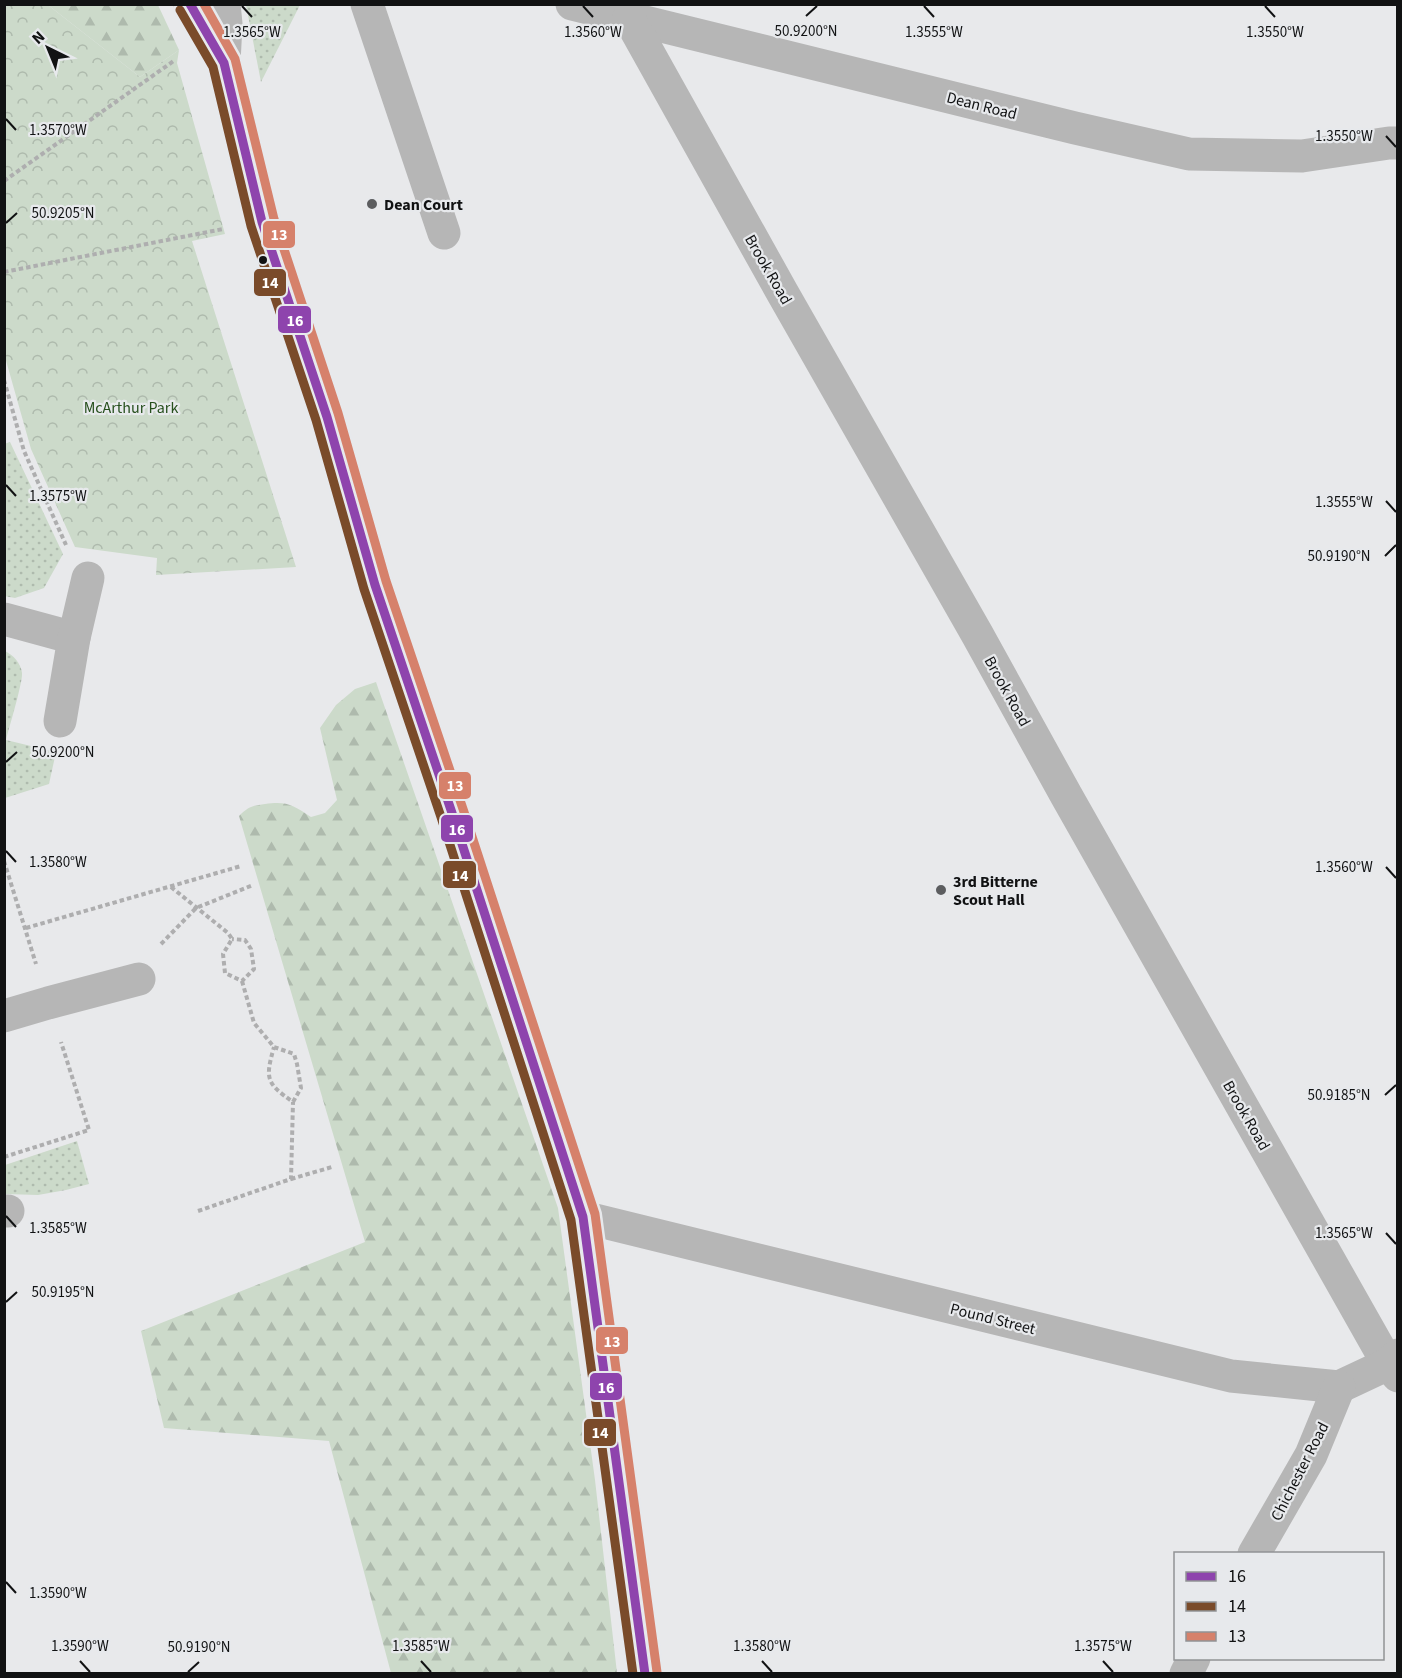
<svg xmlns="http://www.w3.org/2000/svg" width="1402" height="1678" font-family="'Source Sans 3',sans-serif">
<defs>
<pattern id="grass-dots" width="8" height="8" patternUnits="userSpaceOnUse" patternTransform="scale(1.5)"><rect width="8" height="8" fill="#ccdaca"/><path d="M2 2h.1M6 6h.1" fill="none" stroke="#aebaad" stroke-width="1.8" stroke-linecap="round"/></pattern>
<pattern id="forest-firs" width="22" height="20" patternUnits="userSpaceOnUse" patternTransform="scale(1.5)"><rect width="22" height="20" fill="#ccdaca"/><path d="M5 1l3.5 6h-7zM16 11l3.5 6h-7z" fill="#aebaad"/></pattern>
<pattern id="park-crowns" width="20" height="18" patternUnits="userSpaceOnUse" patternTransform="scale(1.5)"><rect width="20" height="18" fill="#ccdaca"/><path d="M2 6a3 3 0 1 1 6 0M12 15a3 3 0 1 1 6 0" fill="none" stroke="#aebaad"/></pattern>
</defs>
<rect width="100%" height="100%" fill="#e8e9eb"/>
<g fill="url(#grass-dots)">
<polygon points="246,5 300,5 261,82"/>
<polygon points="10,442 63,554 44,588 15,598 4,596 4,444"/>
<path d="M5,651C13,655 21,663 22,673C23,682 9,728 6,740L56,752L49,784L5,798Z"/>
<polygon points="77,1141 89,1184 66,1190 38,1195 5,1194 5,1165"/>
</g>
<g fill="url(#forest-firs)">
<polygon points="48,5 158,5 179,50 140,77"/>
<path d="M376,682L558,1208L595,1480L617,1673H391L329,1441L164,1428L141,1331L365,1242L239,816C249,806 252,806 265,804C287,801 293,805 311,817L325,813L337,800L320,728L336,705L355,689Z"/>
</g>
<polygon fill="url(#park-crowns)" points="5,4 48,5 140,77 179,50 177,63 225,234 192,241 296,567 156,575 157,558 75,547 31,449 5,357"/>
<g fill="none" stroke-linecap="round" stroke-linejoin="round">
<g stroke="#aeaeaf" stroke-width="4" stroke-dasharray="4.5 3" stroke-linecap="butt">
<polyline points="4,181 175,60"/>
<polyline points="4,272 223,229"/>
<polyline points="4,380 24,451 66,545"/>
<polyline points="4,861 36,964"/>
<polyline points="171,887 228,933 232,939 223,954 225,973 242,981 254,969 251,949 245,940 232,939"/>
<polyline points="26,928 241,866"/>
<polyline points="161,944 196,908 253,885"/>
<path d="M242,981L254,1023L274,1047L294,1054L297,1064L301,1088L293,1102C266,1083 265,1079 274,1047"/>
<polyline points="4,1157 89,1130 61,1042"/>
<polyline points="291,1179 332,1167"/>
<polyline points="198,1211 291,1179 293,1102"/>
</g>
<g stroke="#b6b6b6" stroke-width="33">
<polyline points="190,4 224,63 262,222 327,417 357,526 375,585 452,813 583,1217 645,1674"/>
<polyline points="224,4 226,24 224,63"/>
<polyline points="367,4 444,233"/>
<polyline points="572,4 1075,128 1189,154 1302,156 1389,143 1398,143"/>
<polyline points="629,18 782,292 977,634 1066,795 1388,1364 1398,1376"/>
<polyline points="4,619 74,638"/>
<polyline points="60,721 74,638 88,578"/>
<polyline points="4,1016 48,1003 139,979"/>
<polyline points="4,1211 8,1211"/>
<polyline points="583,1217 1231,1376 1339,1387 1388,1364 1398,1355"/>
<polyline points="1254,1554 1311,1455 1339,1387"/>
<polyline points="1186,1674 1194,1658"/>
</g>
<g stroke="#e7e9ec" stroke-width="14">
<polyline id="bus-1" points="190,4 224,63 262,222 327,417 375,585 452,813 583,1217 645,1674"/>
</g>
<g stroke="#e7e9ec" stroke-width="14">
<polyline id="bus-2" points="180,10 213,67 251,226 316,420 364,589 441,817 571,1220 633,1674"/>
</g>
<g stroke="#e7e9ec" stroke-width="14">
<polyline id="bus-3" points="204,4 235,59 274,219 338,413 386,581 463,809 595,1214 657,1672"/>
</g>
<use href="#bus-1" stroke="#8e44ad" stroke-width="9"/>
<use href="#bus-2" stroke="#7a4b2a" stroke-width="9"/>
<use href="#bus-3" stroke="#d6816b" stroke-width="9"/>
</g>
<path fill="none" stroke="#111213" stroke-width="2" d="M242,6L252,17M583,6L593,17M924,6L934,17M1265,6L1275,17M806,16L817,6M6,119L16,130M1386,136L1396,147M6,223L17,213M6,485L16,496M1386,501L1396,512M1385,556L1396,545M6,762L17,752M6,851L16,862M1386,867L1396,878M1385,1095L1396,1085M6,1216L16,1227M1386,1233L1396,1244M6,1302L17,1292M6,1582L16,1593M80,1661L90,1672M421,1661L431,1672M762,1661L772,1672M1103,1661L1113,1672M188,1672L199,1662"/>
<g fill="#5c5d5f" stroke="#e7e9ec" stroke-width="2">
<circle cx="372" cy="204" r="6"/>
<circle cx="941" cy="890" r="6"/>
</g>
<circle fill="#111213" stroke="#e7e9ec" stroke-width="2" cx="263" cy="260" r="5"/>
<g text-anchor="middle" stroke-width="4.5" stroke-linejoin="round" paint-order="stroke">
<g font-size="16" fill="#111213" stroke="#e7e9ec">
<text transform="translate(982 105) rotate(14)" y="6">Dean Road</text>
<text transform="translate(769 269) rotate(60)" y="6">Brook Road</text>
<text transform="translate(1008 691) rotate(61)" y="6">Brook Road</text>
<text transform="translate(1247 1115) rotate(60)" y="6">Brook Road</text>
<text transform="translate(993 1318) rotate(14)" y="6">Pound Street</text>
<text transform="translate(1299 1471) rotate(-63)" y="6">Chichester Road</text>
</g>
<g font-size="16" font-weight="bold" fill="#111213" stroke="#e7e9ec" text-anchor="start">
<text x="384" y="210">Dean Court</text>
<text x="953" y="887">3rd Bitterne<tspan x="953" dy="18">Scout Hall</tspan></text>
</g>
<g font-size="16" fill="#264f1d" stroke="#e7e9ec">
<text x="131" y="413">McArthur Park</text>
</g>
</g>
<g font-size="15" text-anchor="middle" fill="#111213" stroke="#e7e9ec" stroke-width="4.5" stroke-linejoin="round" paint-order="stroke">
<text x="806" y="36">50.9200°N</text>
<text x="252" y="37">1.3565°W</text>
<text x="593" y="37">1.3560°W</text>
<text x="934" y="37">1.3555°W</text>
<text x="1275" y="37">1.3550°W</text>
<text x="58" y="135">1.3570°W</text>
<text x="1344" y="141">1.3550°W</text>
<text x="63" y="218">50.9205°N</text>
<text x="58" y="501">1.3575°W</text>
<text x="1344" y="507">1.3555°W</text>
<text x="1339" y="561">50.9190°N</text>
<text x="63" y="757">50.9200°N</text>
<text x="58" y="867">1.3580°W</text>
<text x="1344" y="872">1.3560°W</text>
<text x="1339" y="1100">50.9185°N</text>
<text x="58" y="1233">1.3585°W</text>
<text x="1344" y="1238">1.3565°W</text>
<text x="63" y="1297">50.9195°N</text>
<text x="58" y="1598">1.3590°W</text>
<text x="80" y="1651">1.3590°W</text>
<text x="421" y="1651">1.3585°W</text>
<text x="762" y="1651">1.3580°W</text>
<text x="1103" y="1651">1.3575°W</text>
<text x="199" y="1652">50.9190°N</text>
</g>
<g stroke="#e7e9ec" stroke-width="2">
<rect x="262" y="220" width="34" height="29" rx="6" fill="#d6816b"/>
<rect x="253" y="268" width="34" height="29" rx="6" fill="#7a4b2a"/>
<rect x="277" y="305" width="35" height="29" rx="6" fill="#8e44ad"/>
<rect x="438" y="771" width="34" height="29" rx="6" fill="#d6816b"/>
<rect x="440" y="814" width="34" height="29" rx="6" fill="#8e44ad"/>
<rect x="442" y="860" width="35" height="29" rx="6" fill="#7a4b2a"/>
<rect x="595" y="1326" width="34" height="29" rx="6" fill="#d6816b"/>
<rect x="589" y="1372" width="34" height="29" rx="6" fill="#8e44ad"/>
<rect x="583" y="1418" width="34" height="29" rx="6" fill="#7a4b2a"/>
</g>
<g font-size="16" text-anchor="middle" font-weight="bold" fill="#fff">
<text x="279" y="240">13</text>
<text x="270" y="288">14</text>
<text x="295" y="326">16</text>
<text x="455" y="791">13</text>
<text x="457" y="835">16</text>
<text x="460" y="881">14</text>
<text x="612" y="1347">13</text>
<text x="606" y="1393">16</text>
<text x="600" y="1438">14</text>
</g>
<rect width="1402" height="1678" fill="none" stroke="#111213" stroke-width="12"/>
<rect x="1174" y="1552" width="210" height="108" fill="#e7e9ec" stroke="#919395" stroke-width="1.5"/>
<rect x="1186" y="1572" width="30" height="9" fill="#8e44ad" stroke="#919395" stroke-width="1.5"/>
<text x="1228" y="1582" font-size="18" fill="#111213">16</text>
<rect x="1186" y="1602" width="30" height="9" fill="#7a4b2a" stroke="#919395" stroke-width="1.5"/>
<text x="1228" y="1612" font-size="18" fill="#111213">14</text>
<rect x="1186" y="1632" width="30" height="9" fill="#d6816b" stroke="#919395" stroke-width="1.5"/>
<text x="1228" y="1642" font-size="18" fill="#111213">13</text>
<g transform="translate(48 48) rotate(317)" stroke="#e7e9ec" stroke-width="4.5" paint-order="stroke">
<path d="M0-4.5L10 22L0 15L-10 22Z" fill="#111213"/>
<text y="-9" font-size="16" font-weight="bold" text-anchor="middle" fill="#111213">N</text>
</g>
</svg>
